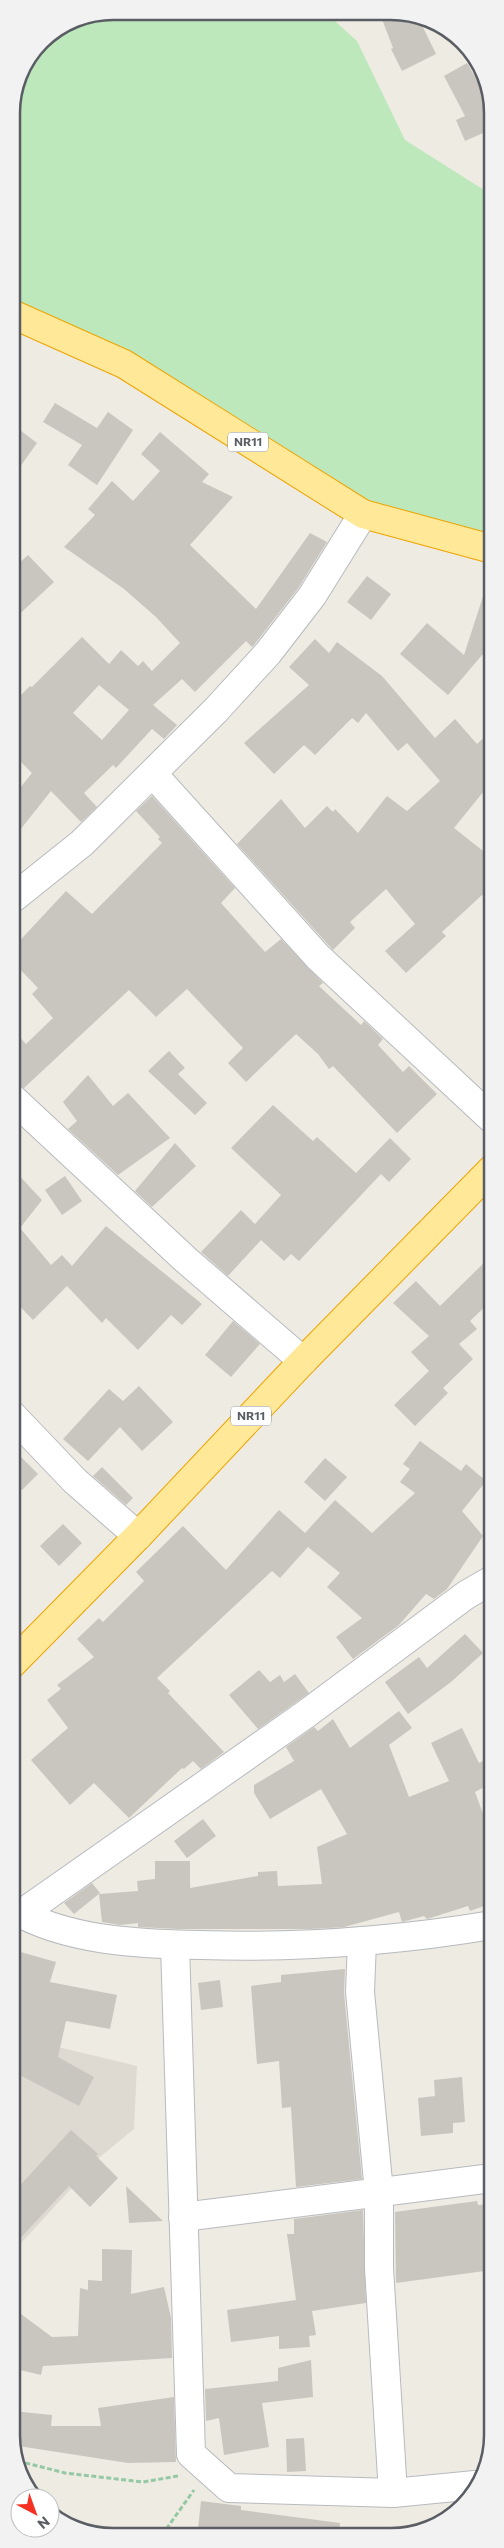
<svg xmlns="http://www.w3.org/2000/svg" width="504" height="2548" font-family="Commissioner,sans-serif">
<rect width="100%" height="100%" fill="#eeebe2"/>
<polygon fill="#dedad1" points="12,2025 54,2046 137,2066 134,2129 101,2156 12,2253"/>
<polygon fill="#bde8bc" points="113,11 327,14 357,41 405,140 492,195 492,549 363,514 12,314 11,106 19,74 41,41 74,19"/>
<g fill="#c9c6bf" fill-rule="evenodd">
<polygon points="380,14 417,15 436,54 402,71 391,49 393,48"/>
<polygon points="467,63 484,93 488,91 492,100 492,129 465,141 456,120 465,116 444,76"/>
<polygon points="55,403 97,428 108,412 133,430 97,485 68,465 82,445 43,422"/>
<polygon points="12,424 37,443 12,478"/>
<path d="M160,432L209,474L202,482L233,497L190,545L256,609L310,533L327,542L299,587L254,645L252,647L246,641L195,692L182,679L153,705L177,725L164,739L152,729L116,768L113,765L84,793L97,807L81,822L51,791L12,840V798L32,773L12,753V704L30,686L32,687L82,637L109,664L121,650L138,666L143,661L152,671L180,643L156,617L124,589L64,547L95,515L88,509L112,481L133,501L160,471L141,454ZM99,685L129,710L102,740L73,713Z"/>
<polygon points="28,555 54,582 12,621 12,570"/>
<polygon points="367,576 391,594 371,620 347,602"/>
<polygon points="488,581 492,581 492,653 482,655 448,695 400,654 427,623 464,655"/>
<polygon points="315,639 329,653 337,642 382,676 435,738 455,719 477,744 492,730 492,781 454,828 492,858 492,904 482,895 442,932 446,936 406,973 385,951 415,924 386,889 350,922 355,928 333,950 237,844 281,799 305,828 327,806 333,812 335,809 358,833 387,796 407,811 440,781 407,743 398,751 366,713 358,723 352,718 315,755 304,745 274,774 244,743 309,685 289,667"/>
<polygon points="152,796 235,888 221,903 265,952 281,939 323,983 319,986 361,1025 364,1021 383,1039 378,1045 403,1072 409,1066 437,1094 397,1133 333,1066 329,1069 318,1054 296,1034 246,1082 228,1063 243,1048 187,989 156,1017 129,990 24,1088 12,1083 12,1029 26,1044 53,1018 32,994 38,988 12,961 12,949 66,891 92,914 162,843 158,839 160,837 136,811"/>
<polygon points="169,1051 185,1068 178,1074 207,1103 195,1115 148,1071"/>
<polygon points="88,1075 113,1106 128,1093 170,1138 118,1175 68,1129 77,1121 63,1102"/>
<polygon points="273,1105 313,1141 317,1137 356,1173 390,1138 411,1159 389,1182 381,1174 299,1261 291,1254 284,1261 261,1240 228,1276 201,1252 241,1210 255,1224 281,1195 231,1148"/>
<polygon points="175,1143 196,1166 152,1207 135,1191"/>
<polygon points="12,1168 42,1200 20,1228 51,1265 62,1255 72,1266 106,1226 202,1304 182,1325 171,1315 138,1350 106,1318 102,1323 67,1286 33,1320 12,1298"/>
<polygon points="65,1176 82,1201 62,1215 45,1190"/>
<polygon points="492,1255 492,1300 470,1321 477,1329 459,1344 473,1359 443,1388 448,1393 415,1426 394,1405 429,1371 411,1352 429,1336 393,1303 416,1281 440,1306"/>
<polygon points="233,1321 260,1344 231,1377 205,1355"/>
<polygon points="139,1386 173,1422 142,1451 120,1427 88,1461 63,1439 109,1389 123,1401"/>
<polygon points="420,1441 461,1471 466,1464 486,1481 462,1511 483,1536 447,1589 434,1599 426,1594 399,1625 353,1659 336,1637 362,1618 327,1587 340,1573 308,1547 280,1578 272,1571 157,1678 170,1691 168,1693 224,1752 201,1769 193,1761 184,1769 182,1768 129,1818 94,1783 70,1805 31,1760 68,1728 47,1700 61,1689 57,1685 94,1657 77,1639 99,1618 103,1622 144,1581 136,1572 183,1526 226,1570 279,1510 305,1533 335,1500 372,1533 415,1493 400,1482 410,1469 403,1464"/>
<polygon points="12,1448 38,1474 22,1490 12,1479"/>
<polygon points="325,1458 347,1477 325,1501 304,1482"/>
<polygon points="102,1467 133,1498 126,1505 93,1476"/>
<polygon points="63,1524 82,1543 59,1566 40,1546"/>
<polygon points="465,1634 483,1653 451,1682 408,1714 385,1682 419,1657 427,1668"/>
<polygon points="259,1670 270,1682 280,1675 284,1682 295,1674 309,1693 258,1729 229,1695"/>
<polygon points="399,1711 412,1728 389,1745 409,1797 449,1781 431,1743 462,1728 479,1763 492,1756 492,1783 475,1792 492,1838 492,1903 470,1911 468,1906 427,1919 424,1916 402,1922 399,1912 344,1927 310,1929 178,1929 138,1927 138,1923 120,1925 102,1922 99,1894 138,1891 137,1881 155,1879 155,1861 190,1861 190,1888 258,1876 258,1872 277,1871 278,1886 322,1884 317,1847 347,1834 321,1789 270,1819 254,1793 254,1785 294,1761 286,1747 314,1727 318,1731 333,1719 350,1748"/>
<polygon points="203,1819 216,1836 187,1858 174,1841"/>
<polygon points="92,1883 100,1893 74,1914 64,1903"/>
<polygon points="17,1951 56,1962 50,1982 117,1995 110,2029 66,2021 58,2057 94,2077 79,2106 12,2071 12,1967"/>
<polygon points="345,1969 344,1993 362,2179 296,2187 291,2107 282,2108 279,2061 257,2064 251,1986 281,1982 281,1975"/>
<polygon points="220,1980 223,2007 201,2010 198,1983"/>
<polygon points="462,2077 465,2122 453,2123 453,2133 421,2136 418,2098 435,2096 434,2080"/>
<polygon points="71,2130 98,2154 96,2156 118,2178 90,2207 69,2186 12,2247 12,2194"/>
<polygon points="126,2186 163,2221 129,2223"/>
<polygon points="477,2201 478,2205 492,2204 492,2270 396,2283 395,2212"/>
<polygon points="363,2210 366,2303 312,2311 316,2335 309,2336 310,2347 279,2349 279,2336 231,2342 227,2310 296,2300 287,2234 294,2234 294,2219"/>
<polygon points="102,2249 132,2250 131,2294 164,2287 171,2318 172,2358 43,2366 41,2375 12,2368 12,2350 21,2314 52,2337 78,2336 80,2288 88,2290 88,2280 102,2281"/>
<polygon points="311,2360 313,2397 262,2403 269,2447 224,2455 219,2418 206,2421 205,2389 278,2381 278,2368"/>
<polygon points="174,2397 176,2462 128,2463 12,2445 12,2411 52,2415 51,2426 101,2426 98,2408"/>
<polygon points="304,2438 306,2471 287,2472 286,2439"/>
<polygon points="201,2501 241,2506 241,2510 340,2523 339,2536 248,2535 198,2529"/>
</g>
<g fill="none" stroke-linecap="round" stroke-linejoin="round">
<g stroke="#b7babf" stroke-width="30">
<g id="minor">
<polyline points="153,774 318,957 492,1119"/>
<polyline points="12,899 82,843 216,710 268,653 312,596 363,514"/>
<polyline points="12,1098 186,1260 303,1361"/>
<polyline points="12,1415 75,1481 138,1536"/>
<path d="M12,1909C67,1941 138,1944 201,1945C298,1948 396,1941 492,1925"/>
<polyline points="21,1914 306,1714 466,1595 492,1580"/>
<polyline points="362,1941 360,1992 379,2192 379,2268 393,2493"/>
<polyline points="175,1945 191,2454 229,2488 393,2493 475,2485"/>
<polyline points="183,2217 492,2178"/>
</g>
</g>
<g stroke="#f0a300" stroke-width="30">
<g id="trunk">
<polyline points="12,314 124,364 363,514 492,549"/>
<polyline points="12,1664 138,1536 303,1361 492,1169"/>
</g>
</g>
<g stroke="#95c9a4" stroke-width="3" stroke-dasharray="5 2.5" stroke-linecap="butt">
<polyline points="18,2461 65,2473 143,2482 178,2476"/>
<polyline points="162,2535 194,2490"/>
</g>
<use href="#minor" stroke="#fff" stroke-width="28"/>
<use href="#trunk" stroke="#ffe897" stroke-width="28"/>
</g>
<g text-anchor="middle" stroke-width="5" stroke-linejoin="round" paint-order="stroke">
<g fill="#fff" stroke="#8c8e92" stroke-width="1">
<rect x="228" y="432.5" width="40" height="19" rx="4"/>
<rect x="231" y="1406.5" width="40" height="19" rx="4"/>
</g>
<g font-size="12" font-weight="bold" fill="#5a5e64">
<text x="248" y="446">NR11</text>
<text x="251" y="1420">NR11</text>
</g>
</g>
<path d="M0 0H504V2548H0ZM113 20H391A93 93 0 0 1 484 113V2435A93 93 0 0 1 391 2528H113A93 93 0 0 1 20 2435V113A93 93 0 0 1 113 20Z" fill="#f2f2f3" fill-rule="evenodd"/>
<path fill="none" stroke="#5a5e64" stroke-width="2.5" d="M113 20H391A93 93 0 0 1 484 113V2435A93 93 0 0 1 391 2528H113A93 93 0 0 1 20 2435V113A93 93 0 0 1 113 20Z"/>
<g transform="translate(35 2513) rotate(139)"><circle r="24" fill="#ffffff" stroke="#bdbfc1"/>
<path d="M0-4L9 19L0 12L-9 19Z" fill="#f43122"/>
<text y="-8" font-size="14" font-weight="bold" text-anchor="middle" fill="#5a5e64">N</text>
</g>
</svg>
